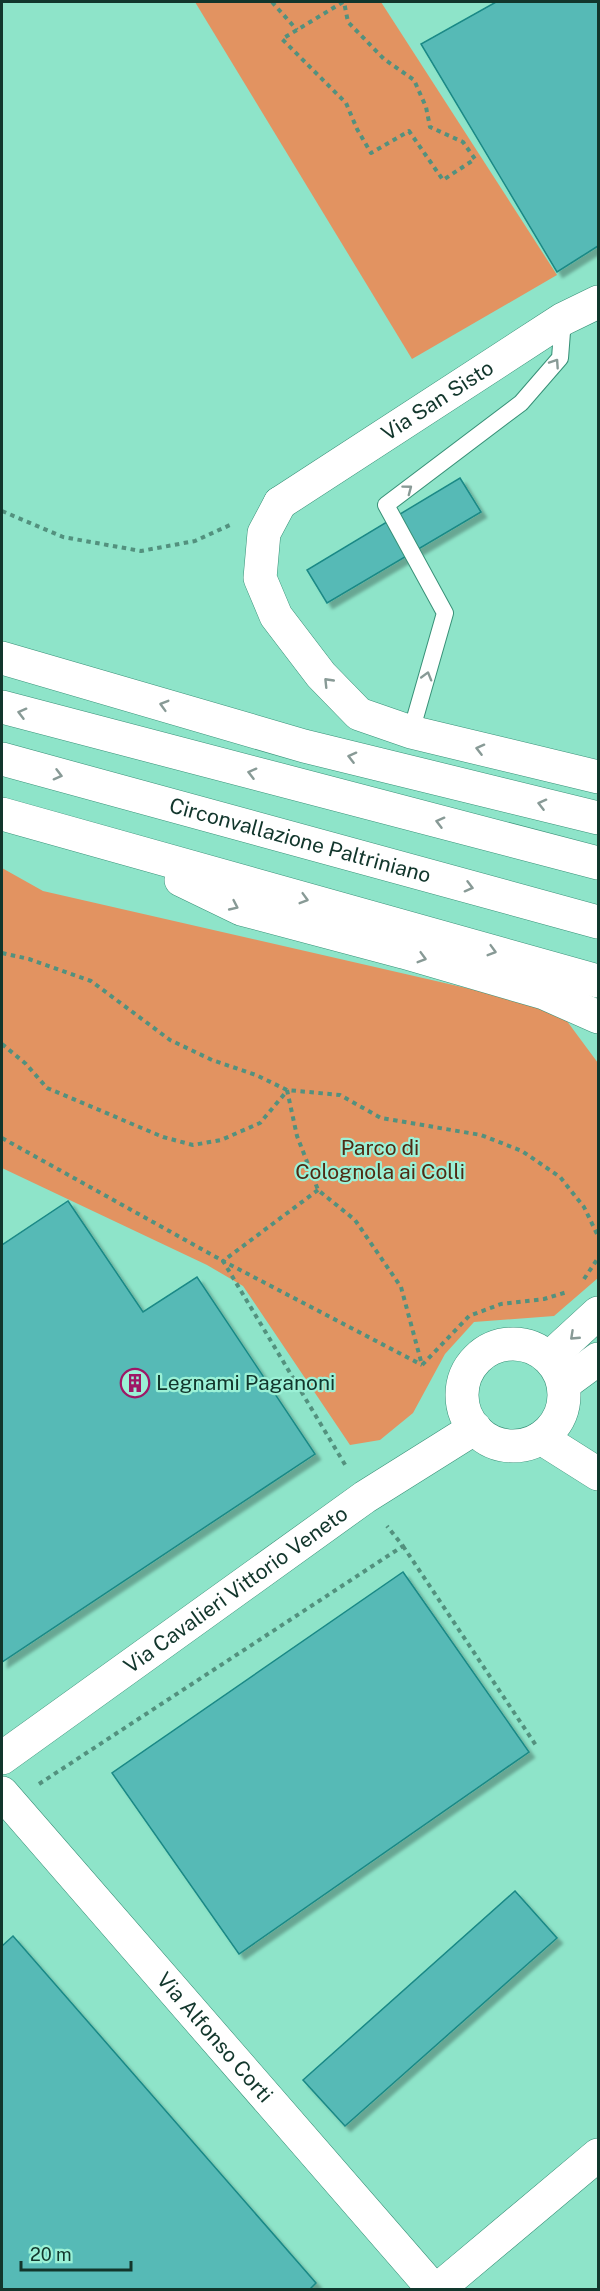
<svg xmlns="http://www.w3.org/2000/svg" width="600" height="2291" font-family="'Public Sans',sans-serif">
<defs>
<filter id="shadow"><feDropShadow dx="5.5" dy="5.5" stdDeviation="1.5" flood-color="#0004"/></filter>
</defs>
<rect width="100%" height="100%" fill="#8ee4c9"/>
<g fill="#e29361">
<polygon points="195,2 381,2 557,275 412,359"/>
<polygon points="2,868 43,891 558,1009 598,1063 598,1278 554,1316 474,1322 445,1354 413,1413 380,1440 350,1445 243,1286 207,1265 2,1168"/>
</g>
<g fill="#57bab6" stroke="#1a8986" stroke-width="1.5" filter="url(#shadow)">
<polygon points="496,2 598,2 598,246 557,272 421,44"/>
<polygon points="460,478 481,512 327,603 307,570"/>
<polygon points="68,1201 143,1312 197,1277 315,1454 2,1662 2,1245"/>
<polygon points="403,1572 529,1752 239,1954 112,1773"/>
<polygon points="515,1891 557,1938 345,2126 303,2080"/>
<polygon points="13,1936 316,2283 309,2290 2,2290 2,1946"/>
</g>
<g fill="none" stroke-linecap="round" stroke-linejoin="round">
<g stroke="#379077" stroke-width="18">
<polyline id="lane" points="411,732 445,613 386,505 521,403 560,358 563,319"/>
</g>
<g stroke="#379077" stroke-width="34">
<g id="street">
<path id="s1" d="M280,503L563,319L598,302"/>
<circle cx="513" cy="1395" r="51"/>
<polyline points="541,1438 598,1474"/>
<path id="s2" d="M2,1758L365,1497L475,1428"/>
<path id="s3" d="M2,1793L434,2290"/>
<polyline points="437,2290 598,2155"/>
</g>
</g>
<g stroke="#379077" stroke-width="34">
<g id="highway">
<polyline points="280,503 264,533 260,578 276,616 321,675 359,714 411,732 598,777"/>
<polyline points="2,658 304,746 598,818"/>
<polyline points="2,707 598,863"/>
<path id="s4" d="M2,759L598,922"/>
<polyline points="2,814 598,981"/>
<polyline points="181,880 241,909 403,952 544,993 598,1017"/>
<polyline points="549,1358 598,1313"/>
<polyline points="564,1384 598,1359"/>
</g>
</g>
<g stroke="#53917e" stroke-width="4" stroke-dasharray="4.5 4.5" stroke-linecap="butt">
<polyline points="272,2 297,30"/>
<polyline points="343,2 282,39 346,103 357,129 371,153 409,131 443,180 475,159 463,142 430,127 426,107 414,80 384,59 348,22 344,2"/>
<polyline points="2,511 63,537 141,551 195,541 230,525"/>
<polyline points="2,953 29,959 91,981 170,1040 212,1060 256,1075 287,1090 340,1095 381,1118 481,1135 522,1151 560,1177 584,1207 598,1236"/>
<polyline points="2,1044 26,1064 47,1088 163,1137 193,1145 221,1140 260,1123 287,1091"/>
<polyline points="287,1090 297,1136 318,1190 355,1220 401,1287 422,1365 469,1316 501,1304 544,1299 567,1292"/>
<polyline points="2,1138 223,1261 347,1468"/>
<polyline points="318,1190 223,1261 422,1365"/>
<polyline points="584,1279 598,1258"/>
<polyline points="403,1546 537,1747"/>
<polyline points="39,1784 403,1546 387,1526"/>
</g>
<use href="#lane" stroke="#fff" stroke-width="16"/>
<use href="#street" stroke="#fff" stroke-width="33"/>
<use href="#highway" stroke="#fff" stroke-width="33"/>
</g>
<defs><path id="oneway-chevron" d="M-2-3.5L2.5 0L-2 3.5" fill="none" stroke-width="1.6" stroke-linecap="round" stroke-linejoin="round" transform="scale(1.5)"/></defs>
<g stroke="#889a96">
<use href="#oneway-chevron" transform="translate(555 363) rotate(-56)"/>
<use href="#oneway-chevron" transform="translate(408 489) rotate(-37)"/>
<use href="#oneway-chevron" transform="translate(427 676) rotate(-74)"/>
<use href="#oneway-chevron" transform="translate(328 682) rotate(-134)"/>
<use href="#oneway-chevron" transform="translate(164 705) rotate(-164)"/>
<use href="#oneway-chevron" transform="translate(22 713) rotate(-165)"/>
<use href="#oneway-chevron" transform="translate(480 749) rotate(-166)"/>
<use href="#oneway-chevron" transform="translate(352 757) rotate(-166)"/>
<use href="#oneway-chevron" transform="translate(252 773) rotate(-165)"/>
<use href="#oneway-chevron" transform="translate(58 775) rotate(15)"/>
<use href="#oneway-chevron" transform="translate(542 804) rotate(-166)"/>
<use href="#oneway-chevron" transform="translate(440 822) rotate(-165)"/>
<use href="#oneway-chevron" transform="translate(469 887) rotate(15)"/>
<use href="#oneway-chevron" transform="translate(304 899) rotate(16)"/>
<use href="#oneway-chevron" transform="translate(234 906) rotate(25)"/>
<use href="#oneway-chevron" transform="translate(492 951) rotate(16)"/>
<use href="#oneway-chevron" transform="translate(422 958) rotate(16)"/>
<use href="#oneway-chevron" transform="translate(574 1336) rotate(137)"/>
</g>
<defs>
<g id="building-ring" transform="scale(1.5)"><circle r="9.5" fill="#9bf1d6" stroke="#9e1766" stroke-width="1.5"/><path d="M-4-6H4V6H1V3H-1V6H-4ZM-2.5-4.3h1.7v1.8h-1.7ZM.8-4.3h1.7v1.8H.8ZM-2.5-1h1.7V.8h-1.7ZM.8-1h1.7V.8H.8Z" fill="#9e1766"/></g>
</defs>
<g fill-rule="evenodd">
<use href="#building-ring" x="135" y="1383"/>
</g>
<g text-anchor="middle" stroke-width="4.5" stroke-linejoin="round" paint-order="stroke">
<g font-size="21" fill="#12362c" stroke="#9bf1d6">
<text dy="7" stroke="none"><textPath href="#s1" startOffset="188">Via San Sisto</textPath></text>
<text dy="7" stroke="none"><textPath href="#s4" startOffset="309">Circonvallazione Paltriniano</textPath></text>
<text dy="7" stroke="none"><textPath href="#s2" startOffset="288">Via Cavalieri Vittorio Veneto</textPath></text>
<text dy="7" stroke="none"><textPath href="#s3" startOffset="324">Via Alfonso Corti</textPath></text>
</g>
<g font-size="21" fill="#4e2b14" stroke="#9bf1d6">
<text x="380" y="1155">Parco di<tspan x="380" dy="24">Colognola ai Colli</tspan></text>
</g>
<g font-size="21" fill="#12362c" stroke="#9bf1d6" text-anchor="start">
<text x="156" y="1390">Legnami Paganoni</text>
</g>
</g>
<rect width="600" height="2291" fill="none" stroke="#12362c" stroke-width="6"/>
<path d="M21 2261v9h110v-9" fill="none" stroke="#12362c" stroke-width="3"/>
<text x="30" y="2261" font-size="18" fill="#12362c" stroke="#9bf1d6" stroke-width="4.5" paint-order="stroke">20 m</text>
</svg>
